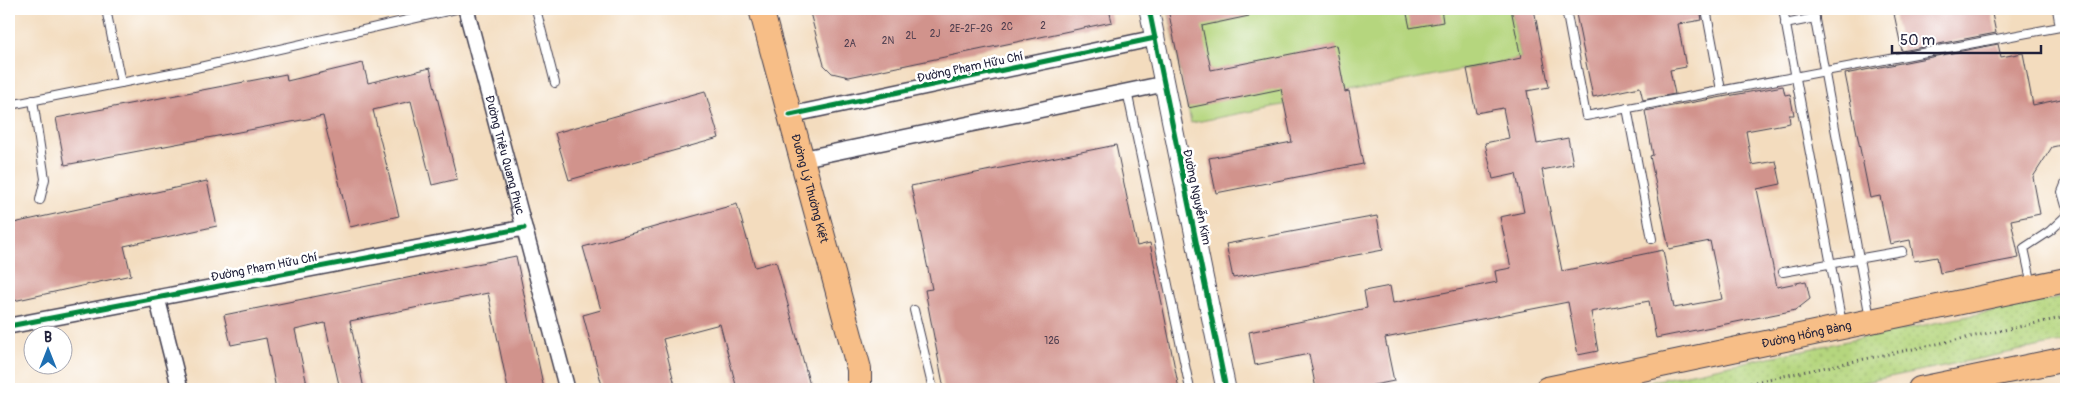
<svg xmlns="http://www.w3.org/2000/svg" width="2075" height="398" font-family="Pangolin,sans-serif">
<defs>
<pattern id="park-dots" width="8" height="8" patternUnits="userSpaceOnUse" patternTransform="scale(1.25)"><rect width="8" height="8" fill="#b5d67e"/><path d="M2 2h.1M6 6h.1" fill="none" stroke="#9bb76e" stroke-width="1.8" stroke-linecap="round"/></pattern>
</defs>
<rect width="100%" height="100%" fill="#fff"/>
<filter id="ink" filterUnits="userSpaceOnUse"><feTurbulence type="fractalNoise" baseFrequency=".02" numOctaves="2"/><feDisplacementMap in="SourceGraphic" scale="10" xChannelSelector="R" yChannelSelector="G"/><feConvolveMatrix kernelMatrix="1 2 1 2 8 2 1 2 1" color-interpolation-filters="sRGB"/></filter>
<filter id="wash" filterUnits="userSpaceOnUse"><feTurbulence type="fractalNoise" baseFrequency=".0096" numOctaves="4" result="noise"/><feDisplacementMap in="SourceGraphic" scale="20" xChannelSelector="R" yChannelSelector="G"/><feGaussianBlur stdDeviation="1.12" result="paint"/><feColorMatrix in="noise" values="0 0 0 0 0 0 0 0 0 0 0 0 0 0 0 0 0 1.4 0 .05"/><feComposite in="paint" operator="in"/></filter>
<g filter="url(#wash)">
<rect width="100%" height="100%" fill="#f3dcbe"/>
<polygon fill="url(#park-dots)" stroke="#6c7c5c" points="2066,296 2066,341 1830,389 1614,389"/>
<polygon fill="#b5d67e" stroke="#6c7c5c" points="1168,9 1511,9 1521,58 1191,123"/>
<g id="blocks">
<g fill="#d1938c">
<polygon points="809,9 1109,9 1112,22 849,77 832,73 824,65"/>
<polygon points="1168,9 1248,9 1249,16 1202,26 1211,70 1336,45 1345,92 1349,91 1363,164 1216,193 1209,158 1292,142 1281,89 1188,108"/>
<polygon points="1406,9 1441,9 1443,22 1410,28"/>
<polygon points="1511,9 1534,9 1549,87 1527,91 1537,144 1568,138 1573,164 1542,170 1562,271 1663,250 1674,308 1722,299 1710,241 1669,249 1650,156 1653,155 1645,111 1783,86 1785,95 1790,94 1794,115 1789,115 1790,123 1746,131 1752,165 1776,161 1781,184 1757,189 1777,287 1806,281 1810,299 1796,310 1656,338 1649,301 1591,312 1598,351 1578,355 1568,302 1385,338 1394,381 1354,389 1316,389 1309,354 1255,365 1249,332 1367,308 1364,291 1390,286 1393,303 1497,282 1495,271 1511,268 1500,217 1524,212 1516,174 1493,179 1485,143 1509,138 1503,108 1476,113 1467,69 1521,58"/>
<polygon points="1575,9 1700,9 1702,20 1678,24 1686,67 1670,70 1675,94 1643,100 1640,87 1593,97"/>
<polygon points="1893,9 1991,9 1996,33 1902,51"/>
<polygon points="1998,44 2001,57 2023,53 2033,105 2066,98 2066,144 2052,147 2033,177 2040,214 2011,220 2019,258 1940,273 1937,257 1914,261 1910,240 1890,244 1880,196 1870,198 1845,74"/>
<polygon points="363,63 368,83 430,68 457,179 432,185 411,101 373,110 399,216 350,227 323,116 65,165 56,118 286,74 287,81"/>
<polygon points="705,91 719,138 569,180 555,133"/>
<polygon points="1116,145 1137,246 1150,243 1179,389 944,389 925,290 932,289 911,186"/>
<polygon points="207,181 217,226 124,246 131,275 9,302 9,224"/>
<polygon points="737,204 755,267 776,261 811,389 737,389 720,324 663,339 676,389 603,389 583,315 601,310 583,247"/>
<polygon points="1377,216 1383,250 1233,278 1226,244"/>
<polygon points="516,256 544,389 508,389 488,293 350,321 364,389 340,389 325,323 295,330 308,389 276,389 266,338 231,345 224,315"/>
</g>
</g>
</g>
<g filter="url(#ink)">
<use href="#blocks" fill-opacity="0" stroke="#413e4f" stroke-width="1"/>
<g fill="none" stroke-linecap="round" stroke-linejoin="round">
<g stroke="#413e4f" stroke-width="10">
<g id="service">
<polyline points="106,9 121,83"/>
<polyline points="536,9 555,83"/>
<polyline points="1566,9 1586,116 2060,27 2057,9"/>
<polyline points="1706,9 1721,90"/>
<polyline points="1783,9 1842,324"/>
<polyline points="1813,9 1870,318"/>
<polyline points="1785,24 1815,18"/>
<polyline points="1127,91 1190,389"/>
<polyline points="9,97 10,105 191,69 456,9"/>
<polyline points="33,100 45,179 40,200"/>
<polyline points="1627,108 1652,239"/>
<polyline points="2066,182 2062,192 2066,206"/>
<polyline points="1783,272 1902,251"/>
<polyline points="2032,285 2024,248 2050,231 2066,216"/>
<polyline points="914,310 933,389"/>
</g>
</g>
<g stroke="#413e4f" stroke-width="18">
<g id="minor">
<path id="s1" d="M466,9L567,389"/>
<polyline points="790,115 1155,38"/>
<polyline points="801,159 1164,84"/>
<polyline points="157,298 180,389"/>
<polyline points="9,326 524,228"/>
</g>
</g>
<g stroke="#413e4f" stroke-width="21">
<polyline id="tertiary" points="1149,9 1226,389"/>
</g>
<g stroke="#413e4f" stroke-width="26">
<g id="primary">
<path id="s2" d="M761,9L859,369V389"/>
<path id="s3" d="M1547,389L2066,280"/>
<polyline points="1920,389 2066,359"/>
</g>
</g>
<polyline stroke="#413e4f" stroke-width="3" stroke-dasharray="1 4" stroke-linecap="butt" points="1721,389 2066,317"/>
<use href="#service" stroke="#fff" stroke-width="8"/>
<use href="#minor" stroke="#fff" stroke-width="15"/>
<use href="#tertiary" stroke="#fff" stroke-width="19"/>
<use href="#primary" stroke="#f7be87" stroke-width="24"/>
<g stroke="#fff" stroke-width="8">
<g id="cycleway">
<polyline points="1149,9 1226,389"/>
<polyline points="790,115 1155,38"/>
<polyline points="9,326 524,228"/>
</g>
</g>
<use href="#cycleway" stroke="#00873e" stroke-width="5"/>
</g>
</g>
<g text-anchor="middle" stroke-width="5" stroke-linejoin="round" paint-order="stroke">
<g font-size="10" fill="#4e3e4f">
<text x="1043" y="29">2</text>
<text x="1007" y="30">2C</text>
<text x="971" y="32">2E-2F-2G</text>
<text x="935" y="37">2J</text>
<text x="911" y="39">2L</text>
<text x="888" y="44">2N</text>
<text x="850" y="47">2A</text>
<text x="1052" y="344">126</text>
</g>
<g font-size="12" fill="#22223b" stroke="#fff">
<text transform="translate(970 67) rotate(-12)" y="4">Đường Phạm Hữu Chí</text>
<text dy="4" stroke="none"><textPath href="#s1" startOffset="151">Đường Triệu Quang Phục</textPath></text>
<text dy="4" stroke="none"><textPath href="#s2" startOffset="186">Đường Lý Thường Kiệt</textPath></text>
<text transform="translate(1197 197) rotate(78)" y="4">Đường Nguyễn Kim</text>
<text transform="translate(264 267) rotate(-11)" y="4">Đường Phạm Hữu Chí</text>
<text dy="4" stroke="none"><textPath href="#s3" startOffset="265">Đường Hồng Bàng</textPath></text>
</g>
</g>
<rect width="2075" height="398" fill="none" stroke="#fff" stroke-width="30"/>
<g transform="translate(48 350)"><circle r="24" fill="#ffffff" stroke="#a7a7b1"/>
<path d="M0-4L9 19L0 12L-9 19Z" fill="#1f6fb2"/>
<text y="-8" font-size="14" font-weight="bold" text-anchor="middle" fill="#22223b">B</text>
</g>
<path d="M1892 45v8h149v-8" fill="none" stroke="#22223b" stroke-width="2.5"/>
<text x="1900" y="45" font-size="15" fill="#22223b" stroke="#ffffff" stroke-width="4" paint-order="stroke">50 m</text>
</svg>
